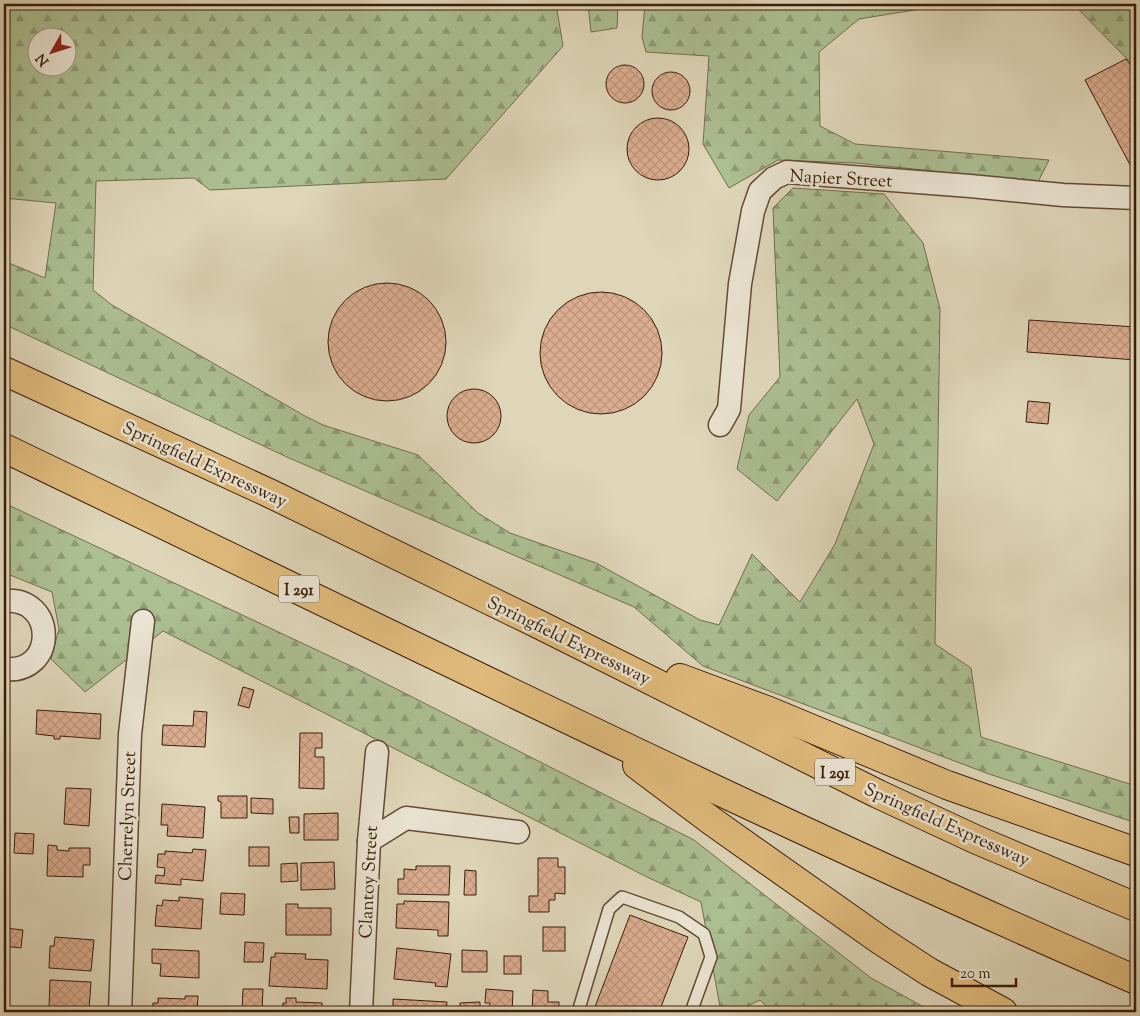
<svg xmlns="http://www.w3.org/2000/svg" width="1140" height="1016" font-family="'Sorts Mill Goudy',serif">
<defs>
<pattern id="forest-firs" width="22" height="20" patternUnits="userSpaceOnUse" patternTransform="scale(1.25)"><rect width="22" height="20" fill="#acbf93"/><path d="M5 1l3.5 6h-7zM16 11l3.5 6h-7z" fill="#8d9b76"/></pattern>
<pattern id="building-cross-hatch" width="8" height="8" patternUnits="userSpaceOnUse" patternTransform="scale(1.25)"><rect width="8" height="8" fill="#dbad90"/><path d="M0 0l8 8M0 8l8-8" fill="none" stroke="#bd947b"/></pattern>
</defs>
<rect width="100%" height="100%" fill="#dfd6b9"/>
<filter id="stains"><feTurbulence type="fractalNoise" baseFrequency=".004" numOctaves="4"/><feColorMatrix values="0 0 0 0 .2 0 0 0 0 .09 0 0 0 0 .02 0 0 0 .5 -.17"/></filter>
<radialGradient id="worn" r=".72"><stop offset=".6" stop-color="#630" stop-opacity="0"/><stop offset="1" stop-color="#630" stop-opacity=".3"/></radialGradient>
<g fill="url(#forest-firs)" stroke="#736e4e" fill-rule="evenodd">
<path d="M4,4H556L563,46L446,179L210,190L194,178L96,181L93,290L112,305L305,416L323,425L418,455L478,513L510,533L596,563L700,620L719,625L752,554L800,602L835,544L874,444L857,399L777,501L737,469L749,415L780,377L773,208L793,188L884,194L923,243L940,309L935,644L971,668L981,737L1136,786V823L989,774L703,666L634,607L289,458L4,324V261L45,278L56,203L4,198ZM38,38H68V68H38Z"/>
<polygon points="588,4 618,4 617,28 591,32"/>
<polygon points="645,4 951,4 859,19 819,52 820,126 855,144 1049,160 1038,182 856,163 778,160 729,188 703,144 709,56 646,52 642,37"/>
<polygon points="1073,4 1136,4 1136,68"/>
<polygon points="4,503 355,668 694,840 871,978 933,1012 772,1012 760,1000 735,1012 721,1012 701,902 647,877 163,631 85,692 51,659 59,629 52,592 5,573 4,574"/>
</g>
<g fill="url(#building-cross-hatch)" stroke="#3a1d0a">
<polygon points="1126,59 1136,72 1136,176 1085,80"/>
<circle cx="625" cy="84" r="19"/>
<circle cx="671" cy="91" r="19"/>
<circle cx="658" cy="149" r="31"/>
<circle cx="387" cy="342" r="59"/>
<circle cx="601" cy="353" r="61"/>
<polygon points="1029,320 1136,327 1136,360 1027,352"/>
<circle cx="474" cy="416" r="27"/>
<polygon points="1028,401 1050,403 1048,424 1026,422"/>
<polygon points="243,687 254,690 249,708 238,705"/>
<polygon points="37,710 101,714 100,739 60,736 60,739 54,739 54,736 36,734"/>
<polygon points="194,711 207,712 205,747 162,745 163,725 193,726"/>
<polygon points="300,733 322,733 322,748 315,748 315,757 324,757 324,789 299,788"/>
<polygon points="66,788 91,789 89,826 64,824"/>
<polygon points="218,796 247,796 247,818 221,818 221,802 218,801"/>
<polygon points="251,798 273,799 273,814 251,813"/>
<polygon points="162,804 205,807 203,838 167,836 168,825 161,825"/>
<polygon points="338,813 338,840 304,840 304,814"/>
<polygon points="289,817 299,817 299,833 290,833"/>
<polygon points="15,833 34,834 33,854 14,853"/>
<polygon points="48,845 57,846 57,850 69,851 69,848 90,848 90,865 83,865 83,877 47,876"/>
<rect x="249" y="847" width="20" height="19"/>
<polygon points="193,849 206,850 203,881 181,879 181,885 155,883 156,875 164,876 165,868 157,867 158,854 165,854 165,851 192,853"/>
<polygon points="538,858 558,858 558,867 565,867 565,894 555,893 555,900 549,900 549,912 529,912 529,896 538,896"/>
<polygon points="334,862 335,889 301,890 301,863"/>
<polygon points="297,863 298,881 281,882 281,864"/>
<polygon points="416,866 450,866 449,895 398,894 398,879 404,879 404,869 416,870"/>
<polygon points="465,870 476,871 476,895 464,895"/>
<polygon points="221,893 245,894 244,915 220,914"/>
<polygon points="179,897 203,899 201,929 155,926 157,905 162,906 163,900 179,901"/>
<polygon points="404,901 449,902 448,936 438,936 438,930 396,928 397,904 404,904"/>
<polygon points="286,904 298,904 298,908 331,908 331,935 286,935"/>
<polygon points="630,915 688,937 659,1012 593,1012"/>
<rect x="543" y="927" width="22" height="24"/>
<polygon points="5,928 23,930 21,948 4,946"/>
<polygon points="55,937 94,940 91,971 49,968 50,946 54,946"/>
<polygon points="245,942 264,943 263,962 244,962"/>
<polygon points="397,948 451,954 447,987 435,986 436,983 394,979"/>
<polygon points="152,949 199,951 199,978 160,976 161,964 152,963"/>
<polygon points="462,950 487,951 487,972 462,972"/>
<polygon points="275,953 306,954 305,959 328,960 327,989 269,986 271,957 275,957"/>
<rect x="504" y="956" width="17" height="18"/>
<polygon points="50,980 91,982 89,1010 49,1008"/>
<polygon points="243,989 263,989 262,1012 242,1011"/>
<polygon points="486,989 513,991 512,1012 489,1012 490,1003 485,1003"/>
<polygon points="533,990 548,991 548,1002 559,1002 559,1012 532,1012"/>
<polygon points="185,996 198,996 197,1012 152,1012 153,1003 158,1003 158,998 185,999"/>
<polygon points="286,998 296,998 296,1002 322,1003 322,1007 329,1008 329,1012 282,1012 283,1003 286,1003"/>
<polygon points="393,999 447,1002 446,1012 393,1012"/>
<polygon points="480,1002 480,1012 460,1012 460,1003"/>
</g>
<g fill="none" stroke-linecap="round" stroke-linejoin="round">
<g stroke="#634b36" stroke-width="14">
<polyline id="lane" points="578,1012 609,909 622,897 679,917 704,934 711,957 691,1012"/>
</g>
<g stroke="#634b36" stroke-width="25">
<g id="street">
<polyline points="720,425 729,409 740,284 753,211 760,191 774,178 787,172 970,186 1063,195 1136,198"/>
<path d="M4,601C57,596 57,675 4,669"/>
<polyline points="369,841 406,818 518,832"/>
<polyline points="120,1012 130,734 143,621"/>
<polyline points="361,1012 369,841 377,752"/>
</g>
</g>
<g stroke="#3a1d0a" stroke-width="30">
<g id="highway">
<polyline points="4,371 269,493 540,625 878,794 977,840 1136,907"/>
<path d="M4,448C380,628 753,814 1136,980"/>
<polyline points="680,678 769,711 947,785 1136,852"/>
<polyline points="637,765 713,822 880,940 929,972 1003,1012"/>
</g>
</g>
<use href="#lane" stroke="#eae4d2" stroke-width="11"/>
<use href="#street" stroke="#eae4d2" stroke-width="22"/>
<use href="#highway" stroke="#e0bb7c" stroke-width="28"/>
</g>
<g text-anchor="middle" stroke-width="5" stroke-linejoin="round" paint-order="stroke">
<g fill="#eae4d2" stroke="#6f5946" stroke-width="1">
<rect x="279" y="575.5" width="40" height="27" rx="4"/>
<rect x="815" y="758.5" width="40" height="27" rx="4"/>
</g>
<g font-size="16" font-weight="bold" fill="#3a1d0a">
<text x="299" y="595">I 291</text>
<text x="835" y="778">I 291</text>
</g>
<g font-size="18" fill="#3a1d0a" stroke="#eae4d2">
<text transform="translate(841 178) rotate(3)" y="6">Napier Street</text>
<text transform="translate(205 464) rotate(25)" y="6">Springfield Expressway</text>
<text transform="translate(569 640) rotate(26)" y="6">Springfield Expressway</text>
<text transform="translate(127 816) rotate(-88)" y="6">Cherrelyn Street</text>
<text transform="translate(947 824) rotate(24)" y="6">Springfield Expressway</text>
<text transform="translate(368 882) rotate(-87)" y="6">Clantoy Street</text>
</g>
</g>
<rect width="1140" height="1016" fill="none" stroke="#dfd6b9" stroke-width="20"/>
<rect x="5" y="5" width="1130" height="1006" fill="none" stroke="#3a1d0a" stroke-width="2.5"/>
<rect x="10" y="10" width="1120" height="996" fill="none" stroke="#3a1d0a"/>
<g transform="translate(52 52) rotate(231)"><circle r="24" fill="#eae4d2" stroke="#a49482"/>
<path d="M0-4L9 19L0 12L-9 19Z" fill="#8f2418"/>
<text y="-8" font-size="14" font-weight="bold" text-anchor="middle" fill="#3a1d0a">N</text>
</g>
<path d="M952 978v8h64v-8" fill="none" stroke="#3a1d0a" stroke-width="2.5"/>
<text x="960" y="978" font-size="15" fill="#3a1d0a" stroke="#eae4d2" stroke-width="4" paint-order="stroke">20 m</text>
<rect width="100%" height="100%" filter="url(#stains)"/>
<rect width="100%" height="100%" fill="url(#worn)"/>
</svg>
